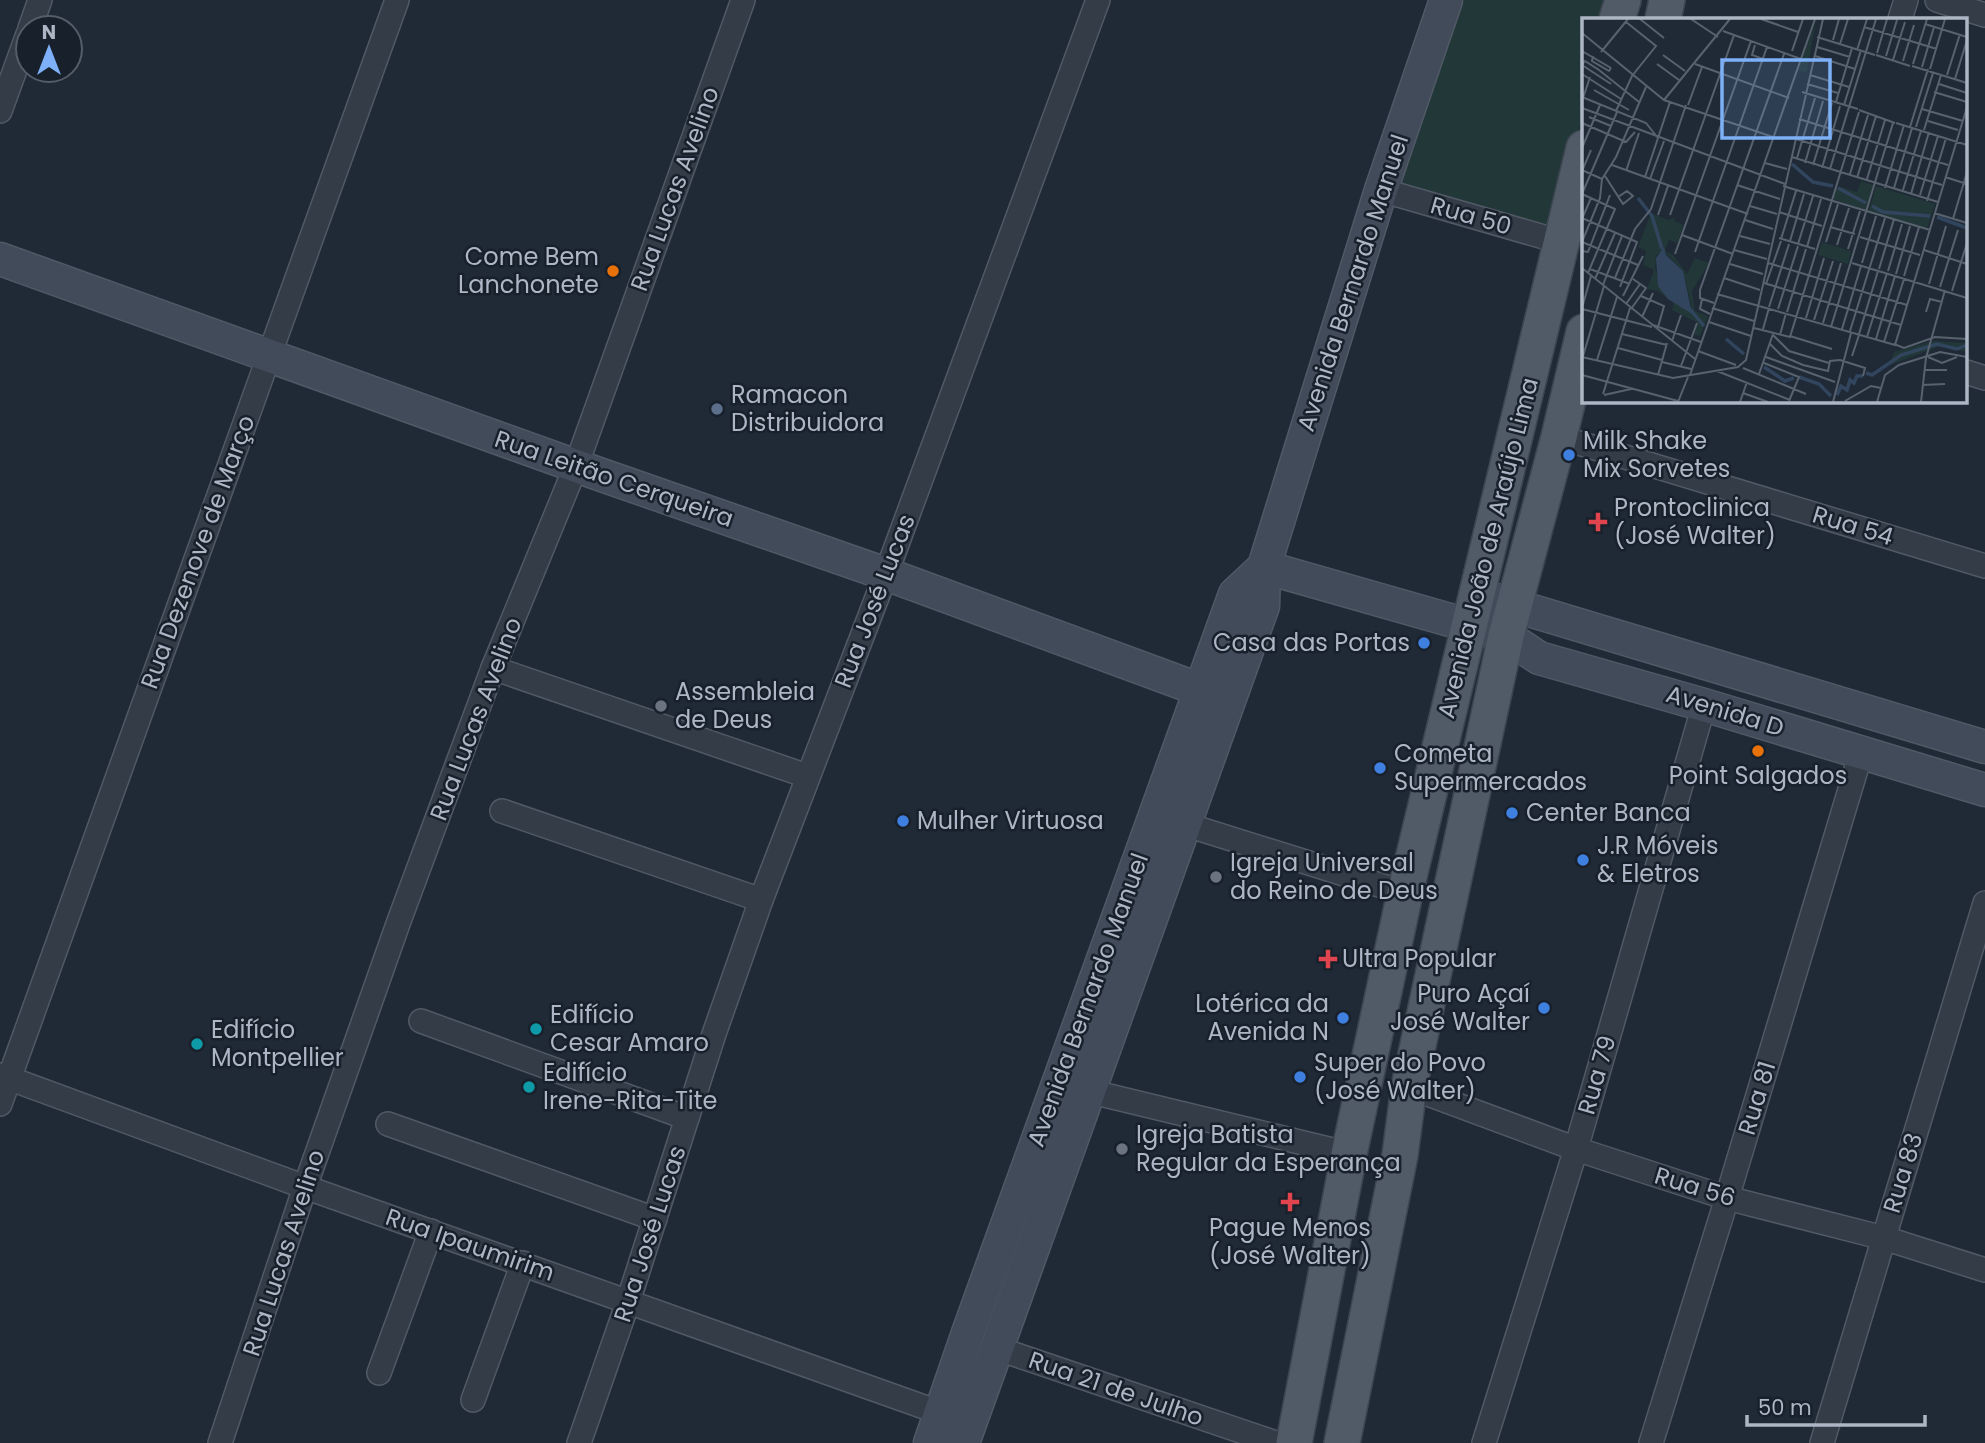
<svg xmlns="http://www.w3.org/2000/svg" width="1985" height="1443" font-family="Poppins,sans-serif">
<rect width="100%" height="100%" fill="#1f2a36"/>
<polygon fill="#223738" points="1464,0 1612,0 1607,19 1584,19 1584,108 1554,226 1540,234 1399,184"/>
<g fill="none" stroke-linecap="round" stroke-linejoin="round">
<g stroke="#505965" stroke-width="26">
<g id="street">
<polyline points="1937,0 1985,15"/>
<polyline points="1900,19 1906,0"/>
<polyline points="30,28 40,0"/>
<polyline points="0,111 28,34"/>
<polyline points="1381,190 1561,242"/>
<polyline points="1966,372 1985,378"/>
<polyline points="1559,437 1985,566"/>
<polyline points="493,668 807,776"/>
<polyline points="502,811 761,900"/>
<polyline points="1171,820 1405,893"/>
<polyline points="421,1021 687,1118"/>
<polyline points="0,1075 305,1187 941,1413"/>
<polyline points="1409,1087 1576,1149 1727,1198 1884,1238 1985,1270"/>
<polyline points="1088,1091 1349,1154"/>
<polyline points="0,1104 397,0"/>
<polyline points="388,1124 655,1219"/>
<polyline points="996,1348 1276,1443"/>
<polyline points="379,1373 431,1231"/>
<polyline points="473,1400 523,1263"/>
<polyline points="220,1443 305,1187 399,921 493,668 576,466 743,0"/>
<polyline points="579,1443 628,1302 714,1034 761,900 886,574 1098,0"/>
<polyline points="1484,1443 1576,1149 1704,705"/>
<polyline points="1651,1443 1727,1198 1861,753"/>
<polyline points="1822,1443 1985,903"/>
</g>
</g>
<g stroke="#505965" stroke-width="35">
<g id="secondary">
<polyline points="0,259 576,466 886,574 1228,700"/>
<polyline points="1264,567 1506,636 1539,658 1704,705 1985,790"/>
<polyline points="1476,594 1985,747"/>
<polyline points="930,1443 969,1330 1235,594 1264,567"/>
<polyline points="963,1443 1263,606 1264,567 1381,190 1446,0"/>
</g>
</g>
<g stroke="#3c4550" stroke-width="38">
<g id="primary">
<polyline points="1617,19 1623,0"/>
<polyline points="1663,19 1667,0"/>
<polyline points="1294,1443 1349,1154 1405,893 1584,148"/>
<polyline points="1342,1443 1400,1155 1409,1087 1506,636 1559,437 1584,332"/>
</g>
</g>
<use href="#street" stroke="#333c47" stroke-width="23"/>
<use href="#secondary" stroke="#414b5a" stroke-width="32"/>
<use href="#primary" stroke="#505b67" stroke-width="35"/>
</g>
<g fill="#e8710a" stroke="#18212b" stroke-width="2.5">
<circle cx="613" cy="271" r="7"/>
<circle cx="1758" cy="751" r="7"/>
</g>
<circle fill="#5c6f8a" stroke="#18212b" stroke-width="2.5" cx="717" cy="409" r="7"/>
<g fill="#3f7fe0" stroke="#18212b" stroke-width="2.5">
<circle cx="1569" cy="455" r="7"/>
<circle cx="1424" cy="643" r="7"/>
<circle cx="1380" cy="768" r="7"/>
<circle cx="1512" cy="813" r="7"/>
<circle cx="903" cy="821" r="7"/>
<circle cx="1583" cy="860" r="7"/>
<circle cx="1544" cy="1008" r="7"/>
<circle cx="1343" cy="1018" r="7"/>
<circle cx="1300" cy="1077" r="7"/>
</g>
<g fill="#e0444e" stroke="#18212b" stroke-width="2.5">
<path d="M1594.5 511.5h7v7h7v7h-7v7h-7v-7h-7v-7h7z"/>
<path d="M1324.5 948.5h7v7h7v7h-7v7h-7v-7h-7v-7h7z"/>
<path d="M1286.5 1191.5h7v7h7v7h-7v7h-7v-7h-7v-7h7z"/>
</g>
<g fill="#6b7280" stroke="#18212b" stroke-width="2.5">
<circle cx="661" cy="706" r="7"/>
<circle cx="1216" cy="877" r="7"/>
<circle cx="1122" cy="1149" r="7"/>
</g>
<g fill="#0f9aa8" stroke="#18212b" stroke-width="2.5">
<circle cx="536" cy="1029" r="7"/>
<circle cx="197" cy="1044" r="7"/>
<circle cx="529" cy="1087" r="7"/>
</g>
<g text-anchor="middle" stroke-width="5" stroke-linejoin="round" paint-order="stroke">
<g font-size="24" fill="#adb6c4" stroke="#18212b">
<text transform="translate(675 189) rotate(-70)" y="8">Rua Lucas Avelino</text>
<text transform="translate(1471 216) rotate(16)" y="8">Rua 50</text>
<text transform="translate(1353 283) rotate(-72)" y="8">Avenida Bernardo Manuel</text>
<text transform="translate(614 479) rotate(19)" y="8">Rua Leitão Cerqueira</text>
<text transform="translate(1853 526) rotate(17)" y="8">Rua 54</text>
<text transform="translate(1488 548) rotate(-76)" y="8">Avenida João de Araújo Lima</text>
<text transform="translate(198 552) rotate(-70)" y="8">Rua Dezenove de Março</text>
<text transform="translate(875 601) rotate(-69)" y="8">Rua José Lucas</text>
<text transform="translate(1725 711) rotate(17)" y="8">Avenida D</text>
<text transform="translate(476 719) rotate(-69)" y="8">Rua Lucas Avelino</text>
<text transform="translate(1088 1000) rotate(-70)" y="8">Avenida Bernardo Manuel</text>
<text transform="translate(1597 1075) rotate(-74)" y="8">Rua 79</text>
<text transform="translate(1757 1098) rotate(-73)" y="8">Rua 81</text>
<text transform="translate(1903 1173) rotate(-73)" y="8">Rua 83</text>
<text transform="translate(1695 1187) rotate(17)" y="8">Rua 56</text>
<text transform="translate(650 1234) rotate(-72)" y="8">Rua José Lucas</text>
<text transform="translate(470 1245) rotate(19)" y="8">Rua Ipaumirim</text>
<text transform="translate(284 1253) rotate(-72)" y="8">Rua Lucas Avelino</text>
<text transform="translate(1116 1389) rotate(19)" y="8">Rua 21 de Julho</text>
</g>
<g font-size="24" fill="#adb6c4" stroke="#18212b" text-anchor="start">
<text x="599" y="265" text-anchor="end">Come Bem<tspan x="599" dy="28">Lanchonete</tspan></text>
<text x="731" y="403">Ramacon<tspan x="731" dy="28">Distribuidora</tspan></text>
<text x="1583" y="449">Milk Shake<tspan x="1583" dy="28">Mix Sorvetes</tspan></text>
<text x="1614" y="516">Prontoclinica<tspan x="1614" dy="28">(José Walter)</tspan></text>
<text x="1410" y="651" text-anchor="end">Casa das Portas</text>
<text x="675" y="700">Assembleia<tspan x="675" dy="28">de Deus</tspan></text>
<text x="1394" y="762">Cometa<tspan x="1394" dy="28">Supermercados</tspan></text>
<text x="1758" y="784" text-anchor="middle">Point Salgados</text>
<text x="1526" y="821">Center Banca</text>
<text x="917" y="829">Mulher Virtuosa</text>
<text x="1597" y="854">J.R Móveis<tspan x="1597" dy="28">&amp; Eletros</tspan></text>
<text x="1230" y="871">Igreja Universal<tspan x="1230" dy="28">do Reino de Deus</tspan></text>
<text x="1342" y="967">Ultra Popular</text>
<text x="1530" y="1002" text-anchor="end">Puro Açaí<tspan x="1530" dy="28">José Walter</tspan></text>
<text x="1329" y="1012" text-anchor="end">Lotérica da<tspan x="1329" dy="28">Avenida N</tspan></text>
<text x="550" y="1023">Edifício<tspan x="550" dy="28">Cesar Amaro</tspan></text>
<text x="211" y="1038">Edifício<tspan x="211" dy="28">Montpellier</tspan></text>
<text x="1314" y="1071">Super do Povo<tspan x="1314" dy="28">(José Walter)</tspan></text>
<text x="543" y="1081">Edifício<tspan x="543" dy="28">Irene-Rita-Tite</tspan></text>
<text x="1136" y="1143">Igreja Batista<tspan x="1136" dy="28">Regular da Esperança</tspan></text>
<text x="1290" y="1236" text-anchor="middle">Pague Menos<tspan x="1290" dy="28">(José Walter)</tspan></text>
</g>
</g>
<g transform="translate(1582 18)">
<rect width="385" height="385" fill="#1f2a36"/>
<path d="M234,2L225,54L216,53ZM279,163L291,167L284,192L251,181L255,168L275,174ZM294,168L353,186L345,211L287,193ZM69,195L87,202L93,199L92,203L102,207L95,225L87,222L83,233L91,237L105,256L113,240L127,245L110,273L113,293L126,298L118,318L112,317L116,305L90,292L92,285L76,273L65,271L72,252L61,247L64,233L56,229ZM81,232L101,253L110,291L80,270L73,250L74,238ZM240,224L269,233L266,246L236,237ZM350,323L385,325V334L358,328L308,347L312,334Z" fill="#223738" fill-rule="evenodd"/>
<path d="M82,229L84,237L101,253L110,296L86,281L76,268L74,240Z" fill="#32455e"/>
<path fill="none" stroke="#32455e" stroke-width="3.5" d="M210,146L231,164L251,168M256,170L284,185M56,180L70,198L80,231M290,188L301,194L348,198M355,199L385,210M107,290L122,308M144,321L162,336M182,349L203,363L212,360M284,355L290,357L319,337L355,326L375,331L385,327M217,359L237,366L249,378M255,377L259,368L265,372L268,362L272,365L275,358H281"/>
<path fill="none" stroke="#58626f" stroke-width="2" d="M58,1L82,20M109,1L136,19M179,1L216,14M343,6L385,19M282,9L355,31M141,13L219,41M0,15L82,82L191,119M235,19L293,37M251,22L257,1M258,26L266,1M173,27L170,37L181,41M235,29L268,39M275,32L285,1M0,33L29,50M210,33L221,1M19,34L46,1M295,35L305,1M81,37L103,53M294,37L328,48M11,38L10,43L27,53L29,50M233,38L273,51M304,38L315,2M311,42L323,4M321,43L332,7M75,46L97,62M113,46L207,80M331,46L345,1M0,47L3,43L17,52L57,84M0,47L29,66M330,48L385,65M340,49L352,9M348,51L363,1M0,56L39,81M228,57L267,69M365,57L378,16M373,61L385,22M225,66L256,75M357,66L385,75M12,72L47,92M220,74L276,91M352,74L385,84M0,79L64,105L76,120M1,80L8,59M82,82L148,1M254,84L270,30M106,87L120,49M262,87L279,32M0,90L203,166M340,91L381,103M277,92L313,105M34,93L50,58L74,28L44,4M7,99L29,108M217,101L366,147M346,103L376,112M0,105L44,124L53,114M314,105L385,127M328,109L346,51M334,109L351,55M342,112L359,57M214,121L360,167M0,130L18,87M210,139L356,184M215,140L233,80M183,145L205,151M223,145L241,83M30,147L166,196M231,147L250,85M240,150L258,88M248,151L294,1M0,152L20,161M0,153L9,132M44,153L57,115M268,156L286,97M23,158L41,186L51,178L45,173L36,179M63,159L88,84M363,159L385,166M275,160L294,98M68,161L82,123M285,161L303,102M155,167L198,181M201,168L348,212M303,170L322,107M312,170L330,110M321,172L339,113M0,176L33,191L6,255M0,176L35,94M329,176L347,114M338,177L356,118M345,183L364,120M168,188L195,196M197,194L240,208M352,195L385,205M76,197L86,168M88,197L152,17M0,200L55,224L38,269M0,201L9,180M371,201L385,154M163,202L191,211M248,209L273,216M100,217L151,236M158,218L188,226M278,219L338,237M197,220L233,231M199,221L214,173M208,223L222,176M0,224L18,180L20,161L34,139L64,69M0,224L56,247M244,224L256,186M216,226L231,178M255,227L267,190M225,229L239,181M266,231L278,193M152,232L185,241M342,232L385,246M0,233L6,234L28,177M113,234L185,29M93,236L169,23M186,245L325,287M270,245L385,280M280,245L294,198M148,246L181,256M0,250L113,341M8,251L48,266M297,251L312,201M306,253L320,206M314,256L328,208M322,258L337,209M33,260L53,211L69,191L104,87M142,260L178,272M13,261L33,215M182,265L319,307M184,266L199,223M347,266L364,208M21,267L40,218M358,269L376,212M370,273L385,225M135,276L313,327L385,89M41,278L61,238M59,278L82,288L76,309M120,281L118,291L128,296M132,285L118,280V272L202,36M44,286L58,266M187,289L207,226M0,290L9,258M130,290L172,303M0,291L70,309M49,291L64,270L51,261M196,291L216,228M205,294L224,231M344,294L348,281L360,284M60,299L71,275M224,300L242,240M232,302L251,243M127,304L169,318M241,305L259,245M71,307L119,324M249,309L311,105M172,310L208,319L277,94M181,311L187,290M260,311L279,248M268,313L303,200M40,316L85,327M277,316L296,253M191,317L207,333L247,345M198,317L204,295M208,318L250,331M285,319L305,255M294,321L313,258M90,323L99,297M302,324L322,261M188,326L200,338L221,347L246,353L248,343L258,342L283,350L281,358M312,326L322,330L353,319L385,321M36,330L80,342M116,333L154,347M1,338L22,268M270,338L277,317M0,339L91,360L156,349L164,342L241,1M184,339L253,364M346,339L360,345L375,339M15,342L35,279M80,344L109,351M182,345L217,359L207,383M99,348L115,305M161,350L224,376M342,352H365M135,353L208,382M177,356L191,316M0,357L96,383M76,357L85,325M108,357L233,1M340,367L363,366M161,375L186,384M21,376L48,290M22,377L49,371M263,383L289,368L299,370M96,384L106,359M158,384L165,364M251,384L269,315M295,384L303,357L317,347L358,334L385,339M339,384L344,340L363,272"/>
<path fill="#7eb0f8" fill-opacity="0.15" stroke="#7eb0f8" stroke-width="3.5" d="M140,42H248V120H140Z"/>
<rect width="385" height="385" fill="none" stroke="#adb6c4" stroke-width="3.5"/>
</g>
<g transform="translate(49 49)"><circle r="33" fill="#18212b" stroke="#545d68" stroke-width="2"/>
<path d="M0-5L12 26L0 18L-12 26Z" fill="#7eb0f8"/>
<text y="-10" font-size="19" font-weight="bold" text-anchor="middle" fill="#adb6c4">N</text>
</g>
<path d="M1747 1415v10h178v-10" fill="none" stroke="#adb6c4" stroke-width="3.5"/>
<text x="1758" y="1415" font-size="21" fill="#adb6c4" stroke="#18212b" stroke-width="5" paint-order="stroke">50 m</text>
</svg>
